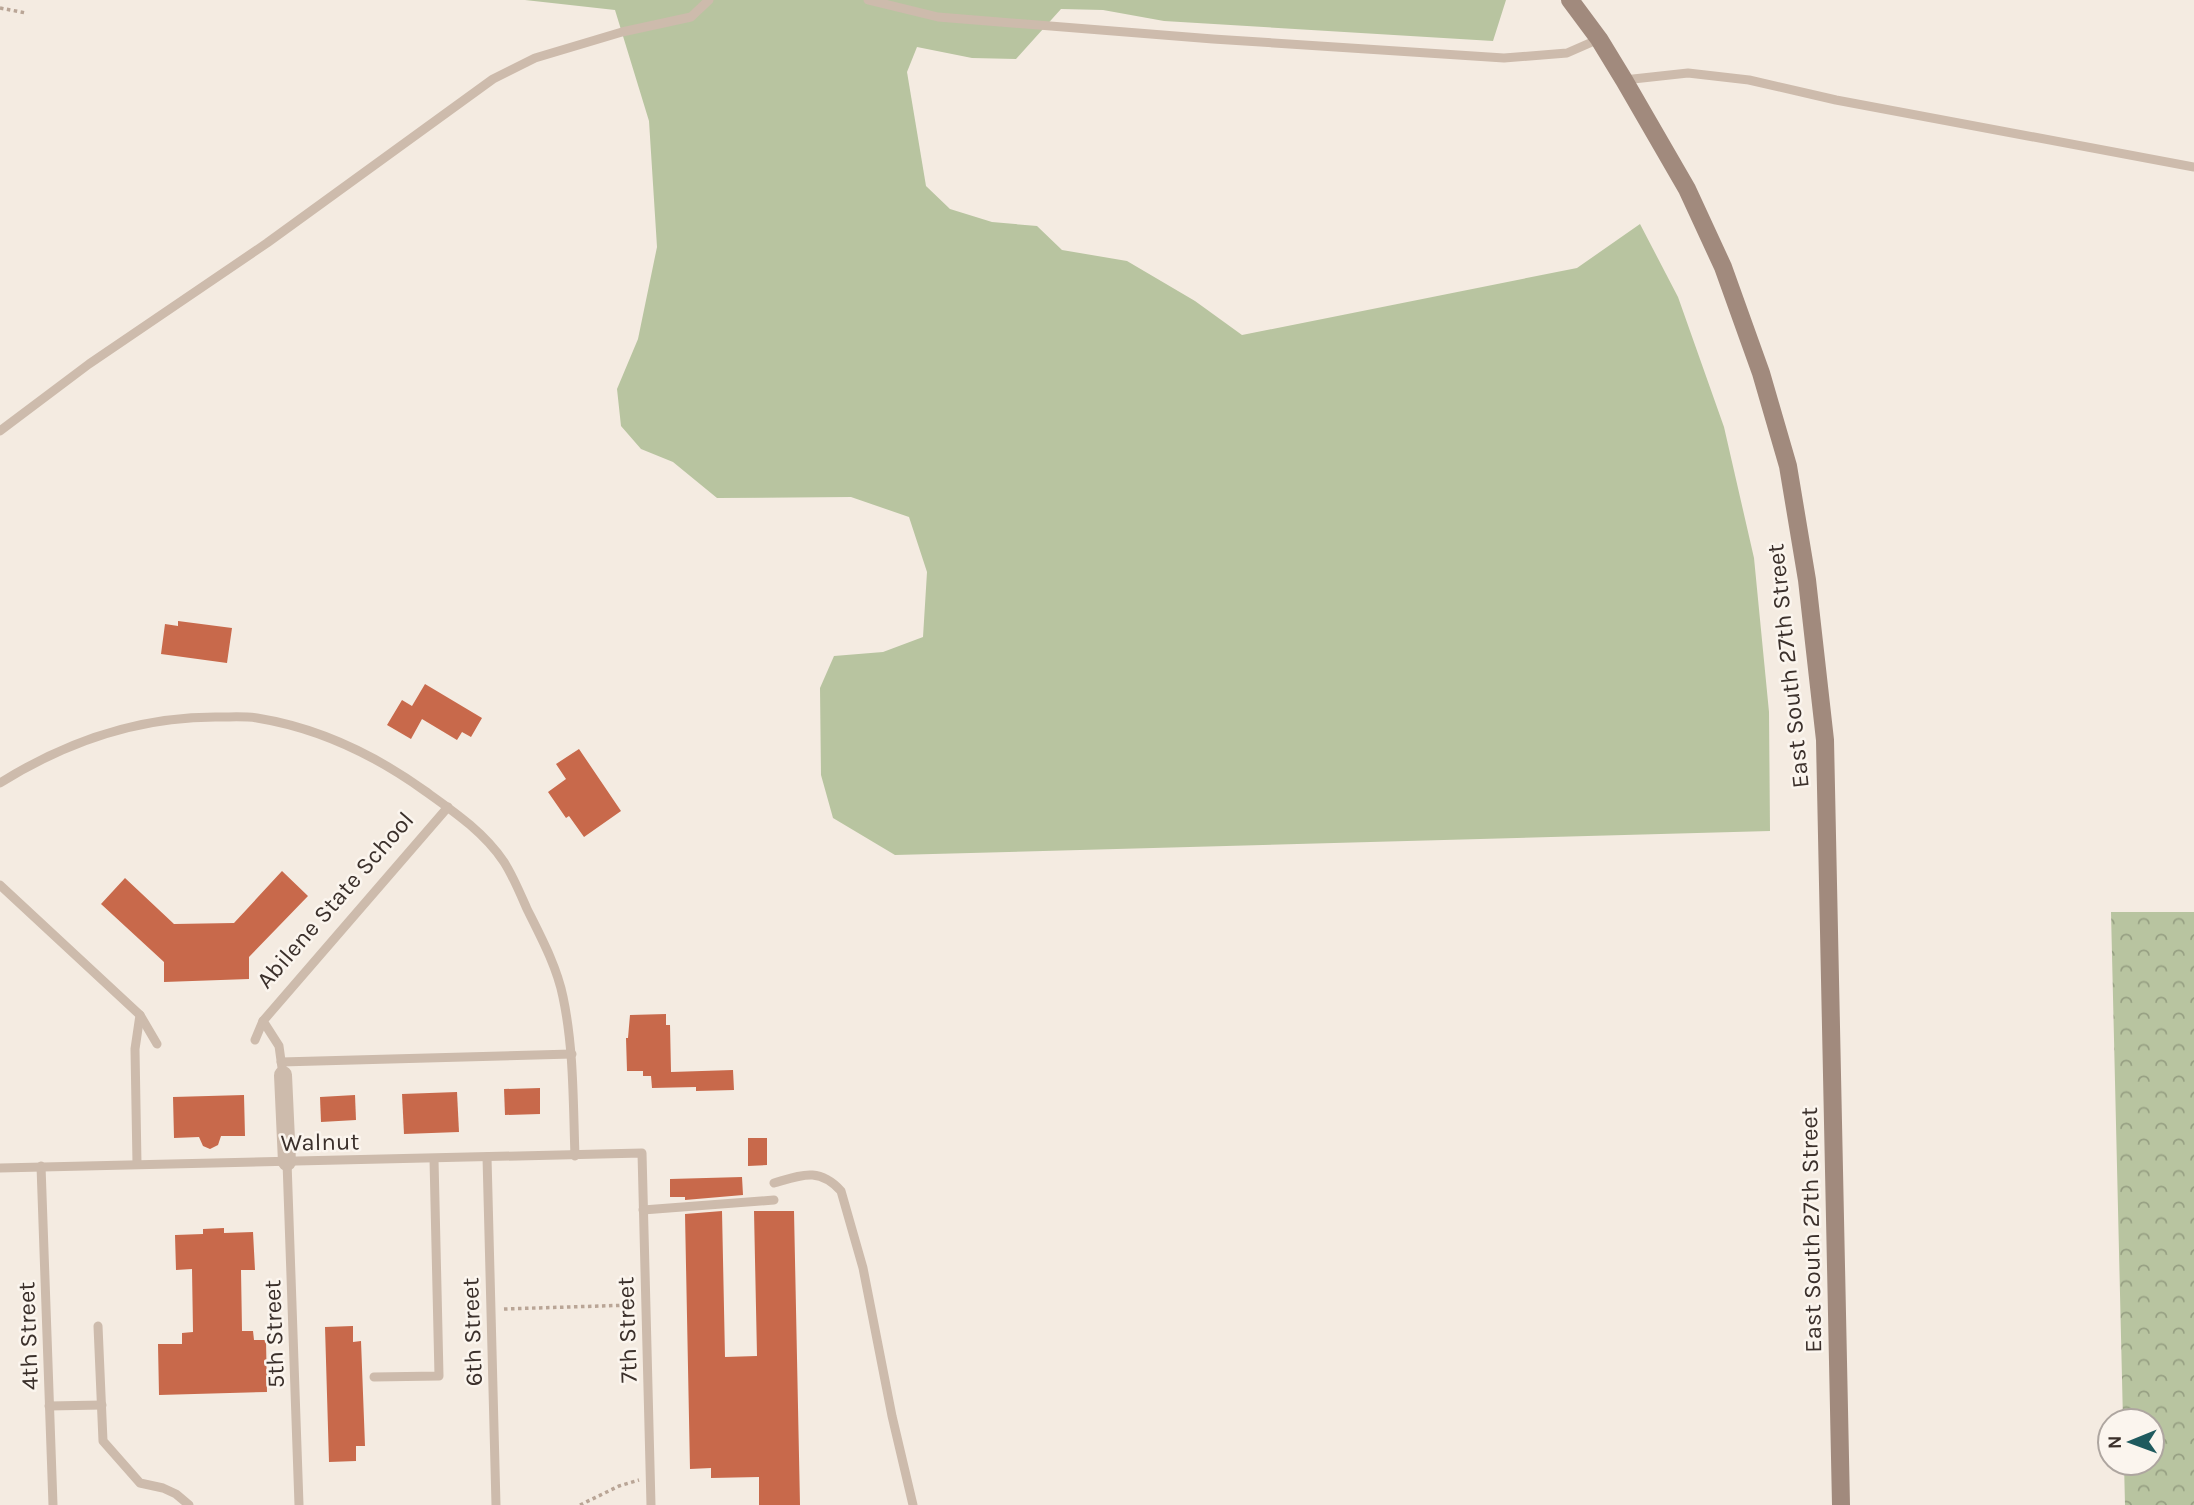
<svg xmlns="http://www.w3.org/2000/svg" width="2194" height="1505" font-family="Karla,sans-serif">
<defs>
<pattern id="park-crowns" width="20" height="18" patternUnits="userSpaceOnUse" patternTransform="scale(1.75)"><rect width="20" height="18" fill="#b8c4a0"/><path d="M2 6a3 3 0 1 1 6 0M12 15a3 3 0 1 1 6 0" fill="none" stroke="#97a083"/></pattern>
</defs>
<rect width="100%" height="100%" fill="#f4ebe1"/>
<polygon fill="#b8c4a0" points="525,0 1506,0 1493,41 1164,21 1103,10 1061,9 1016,59 972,58 917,47 907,72 926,186 950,209 992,222 1037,226 1062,250 1127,261 1195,301 1242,335 1577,268 1640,224 1678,297 1724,427 1754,558 1769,712 1770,831 895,855 833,818 821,775 820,688 834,656 883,652 923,637 927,572 909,517 851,497 717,498 673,462 641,449 621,426 617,389 638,339 657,247 649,121 615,10"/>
<polygon fill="url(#park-crowns)" points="2111,912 2194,912 2194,1505 2125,1505 2124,1463 2152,1463 2152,1421 2123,1421"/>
<g fill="#c8694b">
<polygon points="178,621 232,628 227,663 161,654 165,624 178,626"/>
<polygon points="425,684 482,718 471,737 462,732 457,740 422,719 411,739 387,725 402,700 412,706"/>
<polygon points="579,749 621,811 584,837 569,816 566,818 548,792 566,779 556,764"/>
<polygon points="282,871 308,896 249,957 249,979 164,982 164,962 101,904 125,878 174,924 234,923"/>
<polygon points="666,1014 666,1025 670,1025 671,1072 733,1070 734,1090 696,1091 696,1087 652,1088 651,1076 643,1076 643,1071 627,1071 626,1038 628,1038 630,1015"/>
<polygon points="540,1088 540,1114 505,1115 504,1089"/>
<polygon points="457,1092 459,1132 404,1134 402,1094"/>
<polygon points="244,1095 245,1136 221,1136 218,1145 210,1149 203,1146 199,1137 174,1138 173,1097"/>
<polygon points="355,1095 356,1120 321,1122 320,1097"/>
<polygon points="748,1138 767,1138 767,1165 748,1166"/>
<polygon points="742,1177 743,1195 685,1200 685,1197 670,1197 670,1179"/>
<polygon points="722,1211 725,1357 757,1356 754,1211 794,1211 800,1505 759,1505 759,1477 711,1478 711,1468 690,1469 685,1214"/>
<polygon points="224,1228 224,1233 253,1232 255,1270 241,1270 242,1331 253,1331 254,1340 266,1340 267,1392 159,1395 158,1344 182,1344 182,1333 193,1332 192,1269 176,1270 175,1235 203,1234 203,1229"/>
<polygon points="353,1326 353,1342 361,1341 365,1446 356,1446 356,1461 329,1462 325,1327"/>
</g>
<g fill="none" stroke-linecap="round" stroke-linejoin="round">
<g stroke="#b9a596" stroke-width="3.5" stroke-dasharray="3.5 3.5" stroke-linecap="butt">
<polyline points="0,8 26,13"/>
<polyline points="504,1309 632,1305"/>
<polyline points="580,1505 619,1486 639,1480"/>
</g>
<g stroke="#cdbbac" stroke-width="9">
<polyline points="868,0 938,17 1213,39 1504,58 1567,53 1599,39"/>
<polyline points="1624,80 1688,73 1749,80 1836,100 2194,167"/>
<polyline points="0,431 89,364 267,243 493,79 535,58 622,32 691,17 709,0"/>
<path d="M0,783C67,741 140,716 220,717C232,717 245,716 257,718C319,728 375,755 425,791C453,811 484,832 504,862C513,876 520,893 527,909C541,937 557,967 563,997C574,1049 573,1103 575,1156"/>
<polyline points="0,885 140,1015 135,1049 137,1164"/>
<polyline points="140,1015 157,1044"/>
<polyline points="255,1040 263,1021"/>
<polyline points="281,1062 572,1054"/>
<polyline points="283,1075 279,1046 263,1021 448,807"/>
<polyline points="487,1157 496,1505"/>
<polyline points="287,1162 299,1505"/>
<polyline points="41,1166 53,1505"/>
<polyline points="0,1168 642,1153 651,1505"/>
<path d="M774,1183C802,1175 819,1167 841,1191L863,1268L892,1416L913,1505"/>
<polyline points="643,1210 774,1200"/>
<polyline points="98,1326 103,1441 140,1483 163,1488 176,1494 189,1505"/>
<polyline points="374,1377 439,1376 434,1159"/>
<polyline points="49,1406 102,1405"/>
</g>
<polyline stroke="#cdbbac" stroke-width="18" points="283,1075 287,1162"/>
<polyline stroke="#a18a7d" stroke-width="18" points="1570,0 1599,39 1624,80 1687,189 1723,267 1761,373 1788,466 1807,580 1825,740 1841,1505"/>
</g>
<g text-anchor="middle" stroke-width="5" stroke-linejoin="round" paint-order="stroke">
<g font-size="24" fill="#3b302b" stroke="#fbf5ee">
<text transform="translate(1788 666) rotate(-96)" y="8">East South 27th Street</text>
<text transform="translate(335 900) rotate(-49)" y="8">Abilene State School</text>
<text transform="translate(320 1142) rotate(-1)" y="8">Walnut</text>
<text transform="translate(1811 1230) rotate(-91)" y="8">East South 27th Street</text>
<text transform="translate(627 1330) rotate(-92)" y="8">7th Street</text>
<text transform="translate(472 1332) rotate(-92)" y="8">6th Street</text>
<text transform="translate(274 1334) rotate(-92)" y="8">5th Street</text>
<text transform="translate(28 1336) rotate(-92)" y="8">4th Street</text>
</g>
</g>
<g transform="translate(2131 1442) rotate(269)"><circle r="33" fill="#fbf5ee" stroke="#aea6a0" stroke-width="2"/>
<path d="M0-5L12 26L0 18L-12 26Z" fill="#1f5a5e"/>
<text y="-10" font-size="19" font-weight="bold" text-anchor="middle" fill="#3b302b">N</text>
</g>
</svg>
